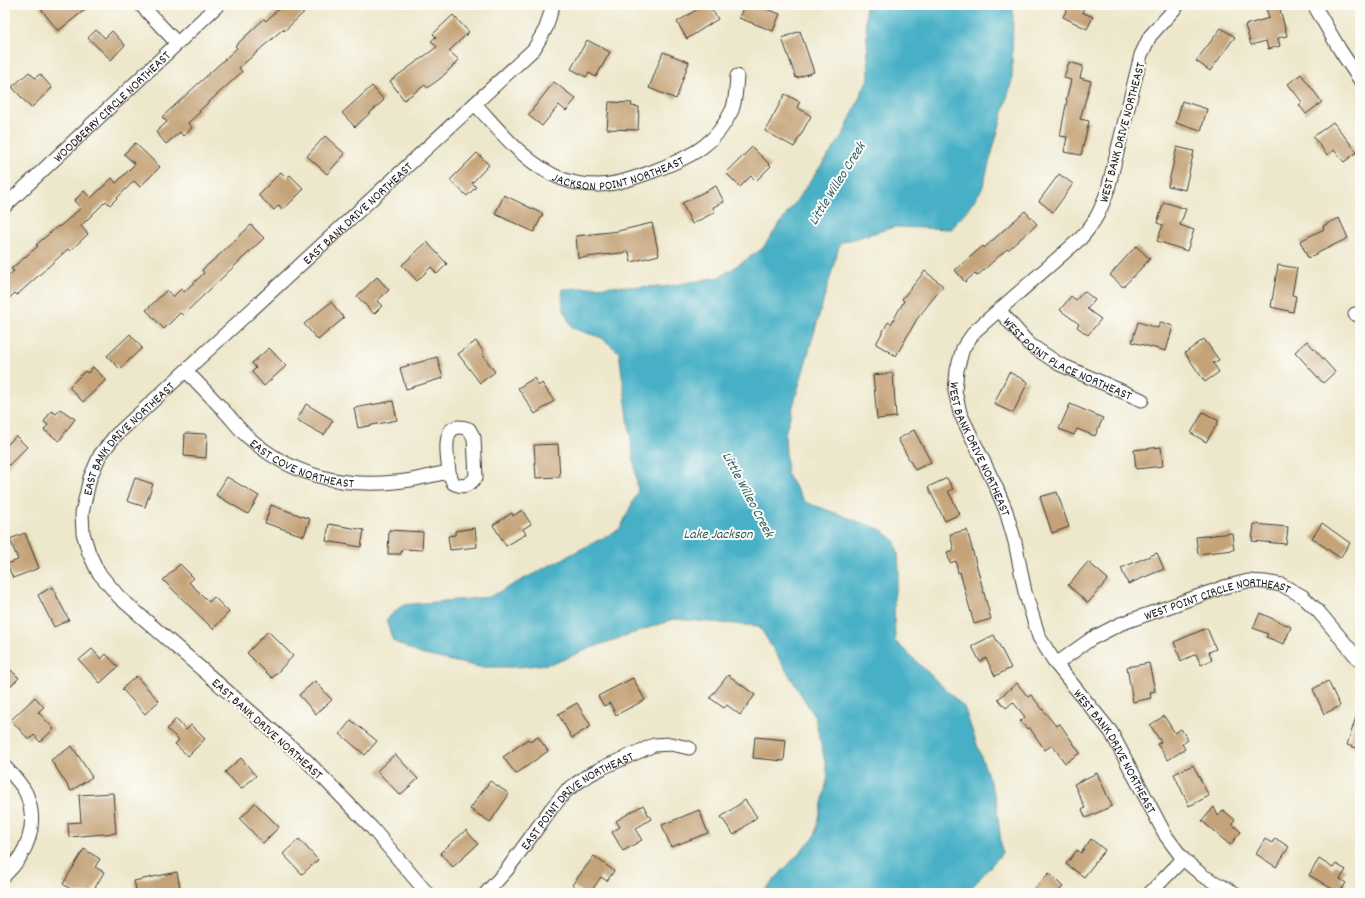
<svg xmlns="http://www.w3.org/2000/svg" width="1365" height="898" font-family="Dekko,sans-serif">
<rect width="100%" height="100%" fill="#fdfcf7"/>
<filter id="ink" filterUnits="userSpaceOnUse"><feTurbulence type="fractalNoise" baseFrequency=".025" numOctaves="2"/><feDisplacementMap in="SourceGraphic" scale="8" xChannelSelector="R" yChannelSelector="G"/><feConvolveMatrix kernelMatrix="1 2 1 2 8 2 1 2 1" color-interpolation-filters="sRGB"/></filter>
<filter id="wash" filterUnits="userSpaceOnUse"><feTurbulence type="fractalNoise" baseFrequency=".012" numOctaves="4" result="noise"/><feDisplacementMap in="SourceGraphic" scale="16" xChannelSelector="R" yChannelSelector="G"/><feGaussianBlur stdDeviation="0.9" result="paint"/><feColorMatrix in="noise" values="0 0 0 0 0 0 0 0 0 0 0 0 0 0 0 0 0 1.4 0 .05"/><feComposite in="paint" operator="in"/></filter>
<g filter="url(#wash)">
<rect width="100%" height="100%" fill="#ede7cb"/>
<polygon fill="#47b0c6" stroke="#326671" points="865,5 1013,5 1012,80 982,189 968,209 951,229 894,227 840,243 785,434 787,475 805,502 882,530 894,540 898,553 899,572 894,597 895,641 964,707 996,799 1002,853 967,893 762,893 815,836 828,776 815,717 759,626 674,619 588,649 555,663 519,667 479,667 420,654 393,641 386,620 402,605 489,597 620,529 638,491 619,352 602,338 572,328 563,308 562,289 612,286 663,287 720,277 762,249 843,135 869,76"/>
<g id="blocks">
<g fill="#c4a378">
<polygon points="38,5 91,5 58,31"/>
<polygon points="283,5 312,5 284,31 283,29 239,68 242,72 199,111 200,112 188,123 192,128 183,136 180,132 166,144 156,132 167,122 162,117 237,48 235,46 264,19 266,21"/>
<polygon points="704,5 709,5 718,19 687,39 677,22"/>
<polygon points="744,5 756,5 780,14 773,31 739,18"/>
<polygon points="1069,5 1078,5 1084,8 1082,12 1093,17 1087,29 1063,17"/>
<polygon points="1265,5 1279,5 1287,36 1278,38 1280,46 1268,49 1266,41 1251,45 1245,25 1269,18"/>
<polygon points="453,15 469,32 449,51 459,60 441,78 427,88 425,85 404,100 390,81 437,47 431,41 436,37 433,34"/>
<polygon points="1221,28 1235,37 1210,71 1196,61"/>
<polygon points="96,30 105,38 112,31 125,45 111,60 88,38"/>
<polygon points="800,31 814,72 796,78 782,38"/>
<polygon points="587,40 610,52 596,77 589,73 586,77 571,69"/>
<polygon points="663,52 689,62 676,99 649,88"/>
<polygon points="1069,62 1083,66 1080,78 1091,81 1080,119 1089,121 1081,155 1064,152 1067,137 1060,136 1067,100 1066,100 1071,80 1064,78"/>
<polygon points="29,72 35,78 40,74 52,88 31,108 12,87"/>
<polygon points="1301,74 1322,102 1306,114 1299,105 1302,102 1288,84"/>
<polygon points="554,82 576,99 566,111 559,105 542,126 528,115"/>
<polygon points="372,86 384,100 355,127 342,113"/>
<polygon points="785,94 800,102 797,107 811,116 794,147 765,131"/>
<polygon points="1182,101 1207,109 1201,131 1176,123"/>
<polygon points="609,102 632,103 631,106 639,107 638,130 607,129"/>
<polygon points="1333,122 1357,152 1344,162 1334,150 1327,155 1313,137"/>
<polygon points="325,136 345,154 327,174 307,156"/>
<polygon points="135,143 160,167 140,187 134,181 110,205 106,201 81,226 88,234 70,251 68,249 17,295 15,293 5,302 5,279 14,271 11,269 38,246 36,245 58,226 59,227 81,208 74,201 84,191 91,198 112,178 116,183 135,164 124,154"/>
<polygon points="752,147 771,166 756,181 751,176 740,187 726,173"/>
<polygon points="1177,147 1194,151 1185,190 1168,186"/>
<polygon points="477,153 489,165 472,183 476,187 467,196 450,180"/>
<polygon points="281,172 287,178 290,175 304,189 283,210 279,205 274,210 258,195"/>
<polygon points="1059,174 1073,184 1053,212 1039,201"/>
<polygon points="716,186 724,202 713,207 715,212 692,224 682,203"/>
<polygon points="504,195 543,214 534,232 495,214"/>
<polygon points="1164,202 1186,209 1180,225 1194,230 1187,251 1157,241 1163,225 1157,223"/>
<polygon points="1025,211 1037,224 1008,250 1007,249 977,276 975,273 965,282 955,270 983,246 984,248"/>
<polygon points="1339,218 1348,238 1308,258 1300,241 1324,229 1323,226"/>
<polygon points="652,223 659,255 631,262 629,252 578,258 576,236 618,231"/>
<polygon points="251,225 264,238 183,315 180,313 164,329 146,310 167,290 173,297 181,289 184,292 204,273 202,270 218,256"/>
<polygon points="427,242 447,264 437,274 431,267 417,281 402,265"/>
<polygon points="1136,246 1150,259 1123,287 1110,275"/>
<polygon points="1278,265 1297,268 1292,295 1296,296 1293,312 1271,307"/>
<polygon points="925,271 943,286 917,319 896,356 876,344 888,322 891,324 904,301 902,299"/>
<polygon points="377,277 389,290 377,301 382,306 374,314 357,296"/>
<polygon points="1084,291 1095,300 1087,309 1101,319 1088,335 1077,327 1079,324 1060,310 1071,296 1076,300"/>
<polygon points="331,302 344,318 318,340 304,324"/>
<polygon points="1138,322 1158,328 1160,322 1173,326 1166,351 1132,342"/>
<polygon points="130,334 142,348 120,369 107,356"/>
<polygon points="1204,339 1219,360 1213,363 1219,372 1205,382 1185,353"/>
<polygon points="476,341 484,353 482,354 495,372 480,383 458,354"/>
<polygon points="1307,341 1335,372 1323,383 1295,352"/>
<polygon points="269,348 286,366 264,386 252,372 256,368 252,363"/>
<polygon points="437,357 443,378 406,389 400,368"/>
<polygon points="93,367 106,380 83,402 69,387 85,371 88,373"/>
<polygon points="1009,372 1028,382 1013,413 994,404"/>
<polygon points="893,373 896,417 877,419 873,375"/>
<polygon points="534,378 539,386 542,383 554,401 535,414 518,388"/>
<polygon points="393,401 397,420 358,428 354,408"/>
<polygon points="306,404 333,420 324,435 297,420"/>
<polygon points="1070,404 1103,418 1095,436 1077,429 1074,435 1059,429"/>
<polygon points="60,409 75,419 59,441 44,430 48,425 44,422 51,411 56,414"/>
<polygon points="1203,412 1219,421 1206,442 1191,433"/>
<polygon points="914,430 931,462 915,470 898,439"/>
<polygon points="185,433 207,434 206,458 184,456"/>
<polygon points="16,436 27,447 5,469 5,447"/>
<polygon points="558,444 560,477 536,478 534,445"/>
<polygon points="1161,447 1163,466 1136,469 1134,450"/>
<polygon points="227,477 259,496 248,514 216,495"/>
<polygon points="135,478 153,484 145,507 127,501"/>
<polygon points="947,478 953,489 948,491 960,514 945,521 928,487"/>
<polygon points="1057,492 1069,527 1052,533 1040,497"/>
<polygon points="271,505 310,519 304,536 265,523"/>
<polygon points="522,510 531,524 523,529 526,534 506,546 493,525 512,513 513,516"/>
<polygon points="1322,523 1350,543 1340,558 1312,538"/>
<polygon points="329,524 364,530 361,547 326,541"/>
<polygon points="1254,524 1288,527 1286,544 1252,541"/>
<polygon points="475,528 477,547 450,550 448,536 455,535 455,531"/>
<polygon points="389,530 423,532 422,550 402,549 401,554 388,554"/>
<polygon points="967,530 991,619 974,624 960,572 958,573 956,561 950,563 947,552 954,550 950,534"/>
<polygon points="25,533 39,568 13,578 7,564 18,560 10,539"/>
<polygon points="1232,533 1234,550 1198,554 1196,537"/>
<polygon points="1157,553 1164,569 1128,584 1121,568"/>
<polygon points="1088,562 1108,579 1088,603 1068,585"/>
<polygon points="180,564 194,578 189,582 209,602 214,597 229,612 213,629 163,580"/>
<polygon points="52,587 69,620 54,627 38,595"/>
<polygon points="1260,613 1291,627 1284,644 1266,637 1268,634 1253,628"/>
<polygon points="1207,628 1216,649 1209,652 1212,660 1201,665 1196,654 1181,661 1174,642"/>
<polygon points="268,631 293,656 272,678 247,653"/>
<polygon points="994,635 1011,668 995,676 986,658 980,662 972,646"/>
<polygon points="92,649 101,659 106,654 118,667 100,683 79,660"/>
<polygon points="1149,663 1155,691 1150,692 1151,698 1133,702 1127,667"/>
<polygon points="5,664 19,678 5,691"/>
<polygon points="728,675 755,695 740,715 727,705 724,708 710,698"/>
<polygon points="136,676 159,701 145,714 122,689"/>
<polygon points="633,678 645,700 616,715 610,703 604,706 598,696"/>
<polygon points="315,681 332,700 316,714 299,695"/>
<polygon points="1328,681 1340,706 1324,714 1313,689"/>
<polygon points="1017,683 1028,697 1031,695 1056,726 1060,724 1080,753 1065,763 1052,745 1045,750 1029,727 1027,729 1020,721 1025,717 1013,702 1006,708 998,699"/>
<polygon points="35,697 44,707 38,712 54,729 40,742 34,735 29,740 11,720"/>
<polygon points="577,703 591,726 572,738 558,714"/>
<polygon points="1358,711 1360,711 1360,749 1347,745"/>
<polygon points="1164,716 1175,733 1181,729 1188,740 1182,744 1185,749 1168,760 1157,744 1161,742 1150,725"/>
<polygon points="176,719 186,730 191,725 205,739 188,756 175,744 179,740 167,729"/>
<polygon points="351,720 377,741 365,755 340,734"/>
<polygon points="538,737 548,751 516,774 503,757 528,739 530,742"/>
<polygon points="755,737 786,740 784,761 753,758"/>
<polygon points="72,746 92,777 71,791 51,760"/>
<polygon points="395,754 418,779 400,795 377,771"/>
<polygon points="241,758 256,776 241,789 225,772"/>
<polygon points="1193,765 1209,796 1189,806 1174,774"/>
<polygon points="1097,773 1112,806 1086,818 1082,810 1085,808 1074,784"/>
<polygon points="490,781 508,793 508,796 490,822 470,809"/>
<polygon points="113,793 116,833 69,837 68,823 81,822 79,795"/>
<polygon points="745,800 757,817 734,835 721,817"/>
<polygon points="255,803 279,827 263,843 240,819"/>
<polygon points="643,805 651,819 635,829 642,840 623,851 612,832 620,827 616,821"/>
<polygon points="1214,807 1218,816 1223,810 1235,820 1232,824 1241,832 1230,845 1202,821"/>
<polygon points="699,810 708,833 671,847 662,825"/>
<polygon points="466,830 478,844 453,867 440,853"/>
<polygon points="1275,838 1289,847 1276,867 1256,854 1265,839 1272,843"/>
<polygon points="299,839 318,860 302,874 283,854"/>
<polygon points="1091,839 1105,850 1084,877 1066,864 1077,850 1081,853"/>
<polygon points="84,849 100,859 95,867 104,872 92,893 77,893 63,884"/>
<polygon points="594,856 614,871 607,881 601,877 590,893 583,893 572,885"/>
<polygon points="1319,859 1333,868 1336,864 1346,870 1340,879 1346,883 1339,893 1309,875"/>
<polygon points="177,872 181,893 137,893 134,881"/>
<polygon points="1049,873 1063,887 1057,893 1031,893"/>
</g>
</g>
</g>
<g filter="url(#ink)">
<use href="#blocks" fill-opacity="0" stroke="#3b3a36" stroke-width="1"/>
<g fill="none" stroke-linecap="round" stroke-linejoin="round">
<g stroke="#3b3a36" stroke-width="15">
<g id="street">
<polyline points="141,5 177,43"/>
<path id="s1" d="M1178,5L1150,36L1141,55L1108,189C1101,210 1096,221 1081,238L975,331L963,348L957,370L955,391L960,413L996,487L1006,511L1015,542L1025,592L1039,637L1056,664L1111,732L1166,836L1183,859L1203,876L1235,893"/>
<polyline points="1314,5 1340,50 1360,80"/>
<path id="s2" d="M475,104C501,132 526,165 562,179C573,183 586,185 598,185C623,185 686,161 705,145C716,137 725,124 731,112C736,104 736,86 737,76"/>
<path id="s3" d="M5,206L218,5"/>
<path id="s4" d="M999,310L1029,344L1059,364L1142,400"/>
<polyline points="1355,314 1360,316"/>
<path id="s5" d="M186,371C200,385 214,400 228,415C235,423 241,431 248,437C289,474 341,488 395,482C413,481 431,475 449,472L453,483C463,488 469,486 476,477L474,438L469,429C466,428 462,427 459,427C441,427 448,461 449,472"/>
<path id="s6" d="M1056,664L1091,639L1120,624L1224,587L1248,581L1265,582L1282,585L1302,596L1318,611L1360,661"/>
<path d="M5,767C13,775 21,783 26,793C39,824 28,853 5,875"/>
<path id="s7" d="M427,893L372,828L306,760L119,597L98,572L89,553L83,533L82,513L90,478L100,455L115,436L534,49L546,28L553,5"/>
<path id="s8" d="M486,893L506,871L551,809L567,790L587,776L604,767L654,745L671,744L689,748"/>
<polyline points="1150,893 1183,859"/>
</g>
</g>
<use href="#street" stroke="#fff" stroke-width="13"/>
</g>
</g>
<g text-anchor="middle" stroke-width="4" stroke-linejoin="round" paint-order="stroke">
<g font-size="13" fill="#1c1c1c" stroke="#fdfcf7">
<text dy="5" stroke="none"><textPath href="#s3" startOffset="146">WOODBERRY CIRCLE NORTHEAST</textPath></text>
<text transform="translate(1121 132) rotate(-75)" y="5">WEST BANK DRIVE NORTHEAST</text>
<text dy="5" stroke="none"><textPath href="#s2" startOffset="174">JACKSON POINT NORTHEAST</textPath></text>
<text dy="5" stroke="none"><textPath href="#s7" startOffset="937">EAST BANK DRIVE NORTHEAST</textPath></text>
<text dy="5" stroke="none"><textPath href="#s4" startOffset="86">WEST POINT PLACE NORTHEAST</textPath></text>
<text dy="5" stroke="none"><textPath href="#s7" startOffset="613">EAST BANK DRIVE NORTHEAST</textPath></text>
<text dy="5" stroke="none"><textPath href="#s1" startOffset="526">WEST BANK DRIVE NORTHEAST</textPath></text>
<text dy="5" stroke="none"><textPath href="#s5" startOffset="152">EAST COVE NORTHEAST</textPath></text>
<text dy="5" stroke="none"><textPath href="#s6" startOffset="178">WEST POINT CIRCLE NORTHEAST</textPath></text>
<text transform="translate(268 728) rotate(42)" y="5">EAST BANK DRIVE NORTHEAST</text>
<text dy="5" stroke="none"><textPath href="#s1" startOffset="862">WEST BANK DRIVE NORTHEAST</textPath></text>
<text dy="5" stroke="none"><textPath href="#s8" startOffset="132">EAST POINT DRIVE NORTHEAST</textPath></text>
</g>
<g font-size="14" font-style="italic" fill="#2f5f68" stroke="#fdfcf7">
<text transform="translate(836 183) rotate(-58)" y="5">Little Willeo Creek</text>
<text transform="translate(749 494) rotate(62)" y="5">Little Willeo Creek</text>
<text x="718" y="538">Lake Jackson</text>
</g>
</g>
<rect width="1365" height="898" fill="none" stroke="#fdfcf7" stroke-width="20"/>
</svg>
